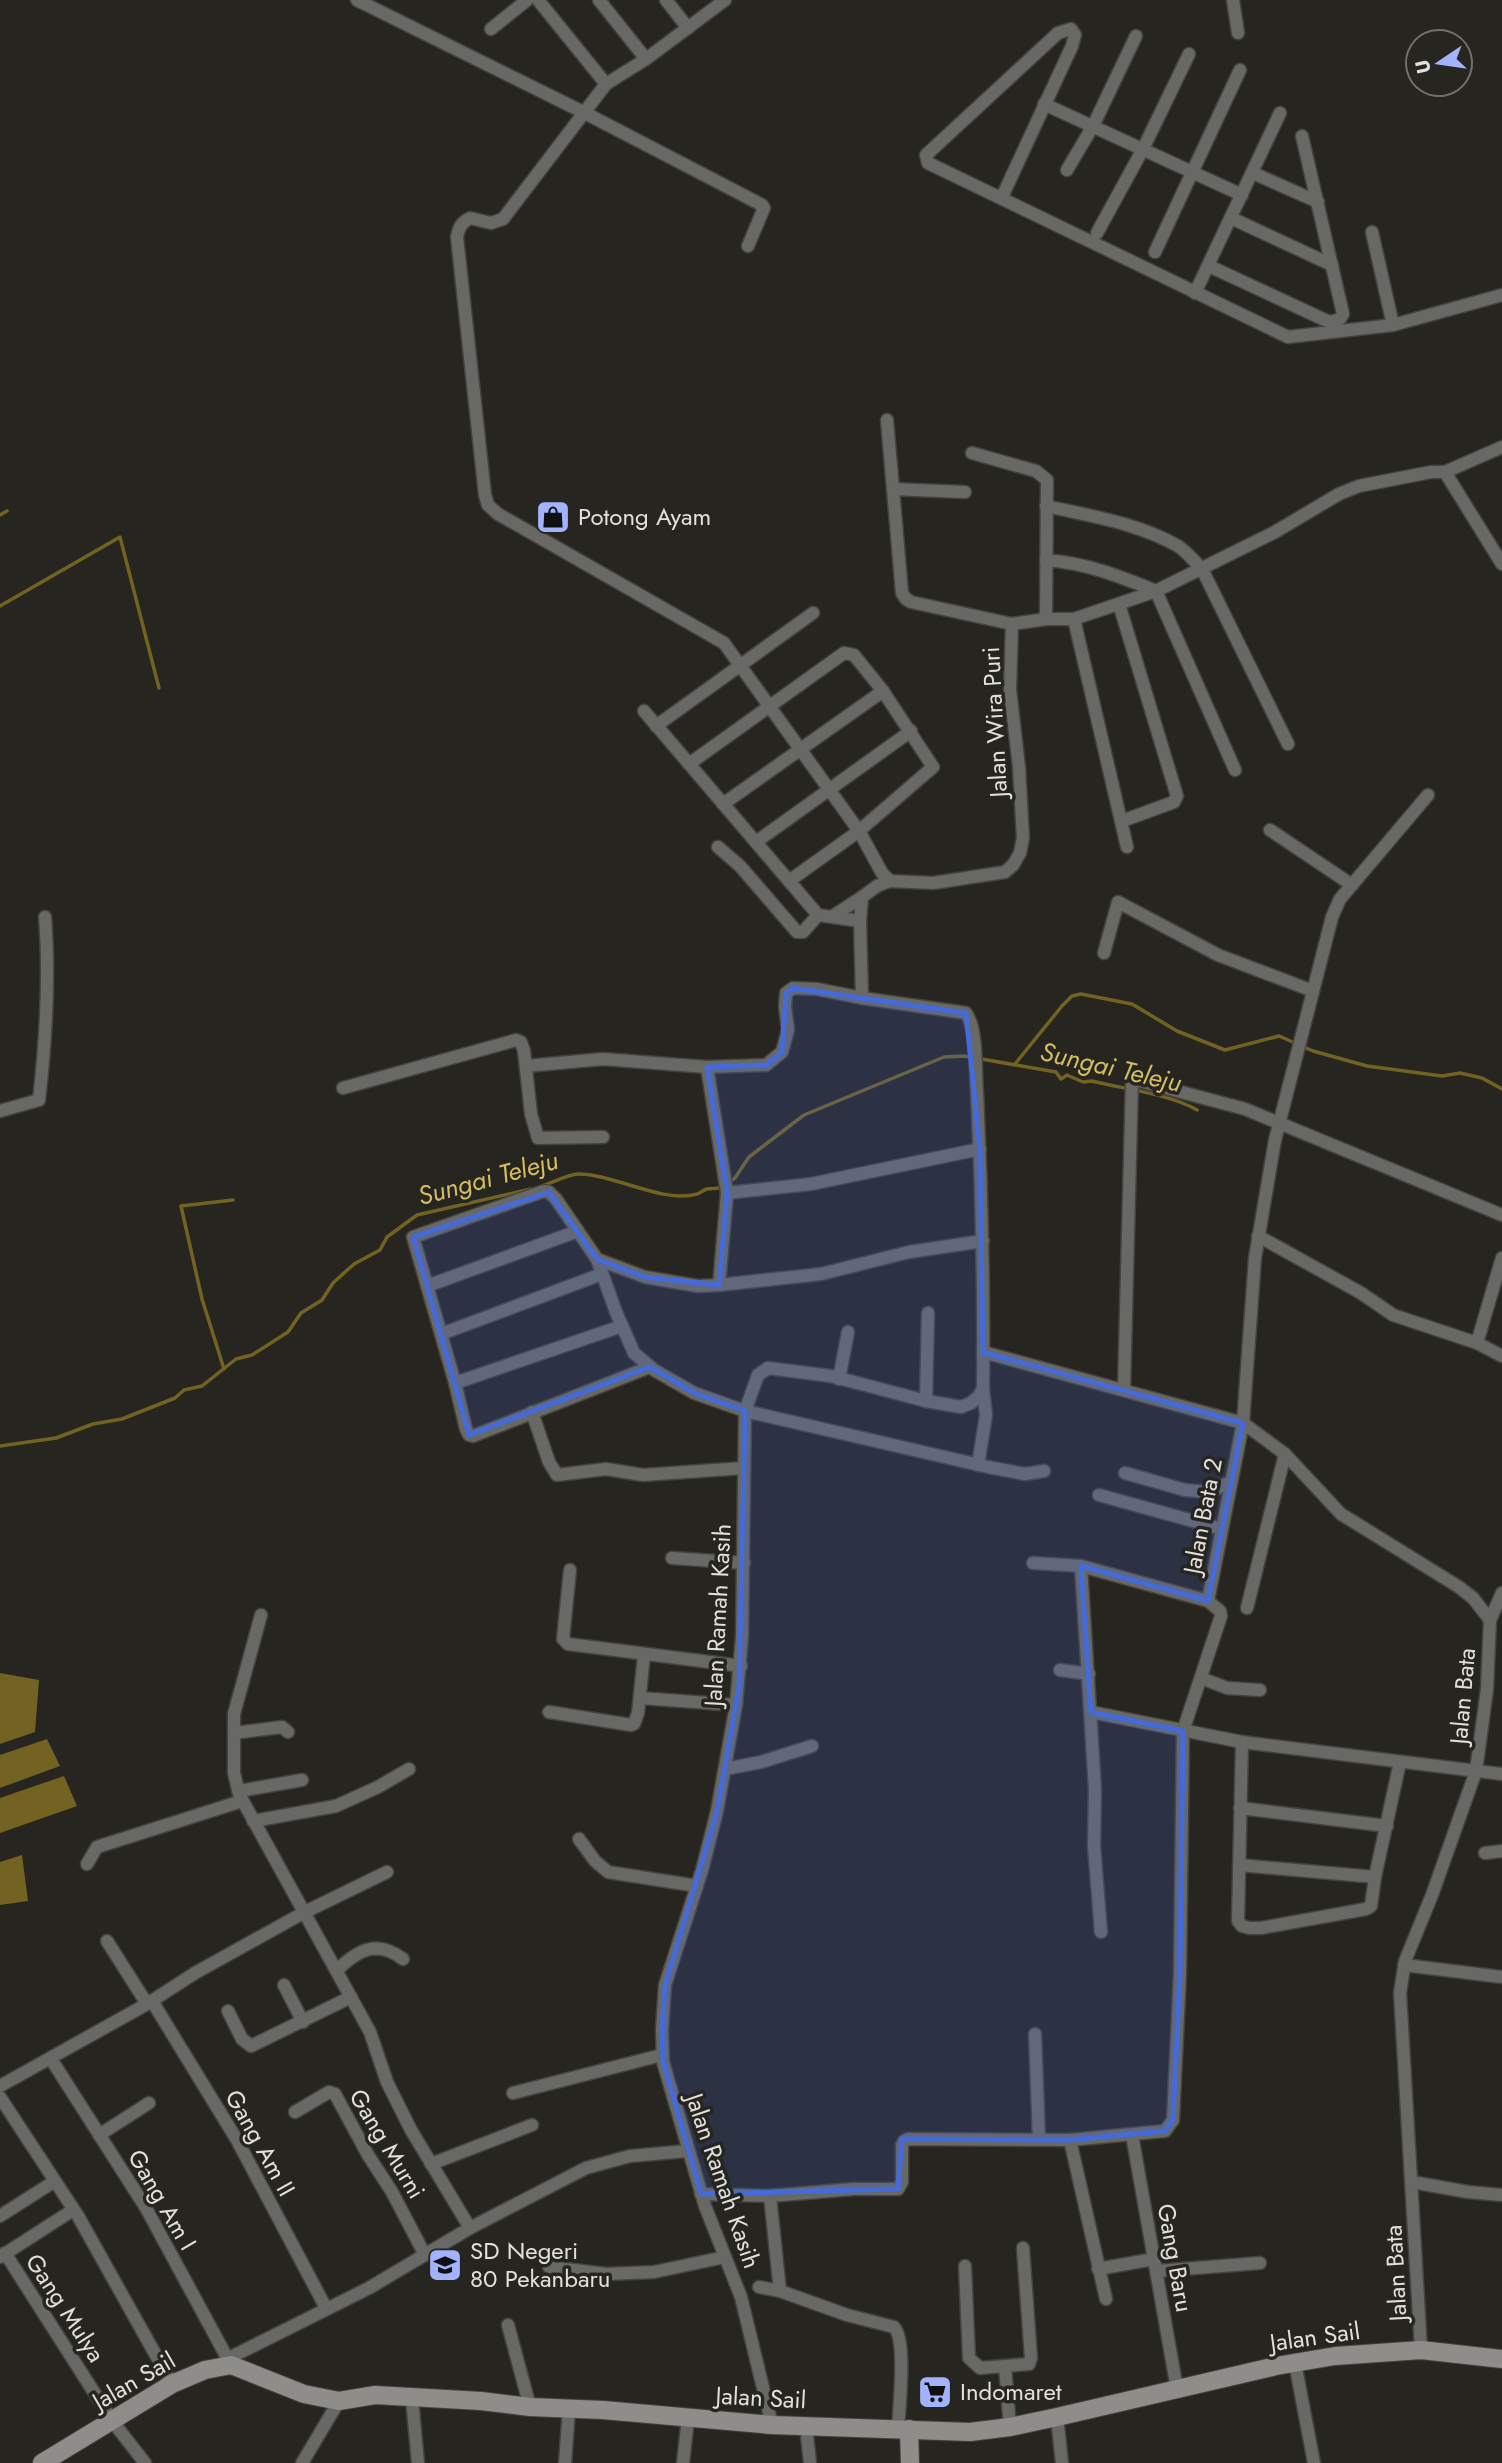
<svg xmlns="http://www.w3.org/2000/svg" width="1502" height="2463" font-family="Jost,sans-serif">
<rect width="100%" height="100%" fill="#262520"/>
<g fill="#736322">
<polygon points="0,1673 39,1680 35,1732 0,1744"/>
<polygon points="47,1739 60,1766 0,1788 0,1755"/>
<polygon points="64,1776 77,1806 0,1833 0,1798"/>
<polygon points="22,1855 28,1901 0,1905 0,1862"/>
</g>
<g fill="none" stroke-linecap="round" stroke-linejoin="round">
<g stroke="#736322" stroke-width="3.5">
<polyline points="0,515 7,511"/>
<polyline points="0,606 120,537 159,688"/>
<polyline points="1015,1064 1062,1006 1072,996 1081,994 1132,1004 1177,1031 1225,1050 1279,1036 1313,1051 1367,1066 1442,1076 1460,1073 1482,1078 1502,1089"/>
<path d="M729,1182L735,1178L749,1157L804,1115L944,1057L964,1056L1056,1072L1061,1079L1067,1075L1083,1082L1092,1081C1124,1089 1170,1094 1197,1110"/>
<path d="M542,1186C552,1183 569,1174 578,1174C615,1174 663,1204 697,1194C700,1193 703,1190 707,1189C713,1188 717,1189 723,1187"/>
<polyline points="224,1369 202,1299 181,1206 233,1200"/>
<polyline points="0,1446 56,1438 93,1424 122,1419 175,1398 184,1390 202,1386 236,1359 252,1355 288,1332 301,1313 322,1300 333,1283 354,1264 380,1250 387,1237 417,1215 531,1189"/>
</g>
<g stroke="#44433e" stroke-width="15">
<g id="street">
<polyline points="357,0 585,113 762,205 764,208 748,246"/>
<polyline points="538,0 606,84"/>
<polyline points="599,0 646,59"/>
<polyline points="666,0 688,28"/>
<path d="M725,0L646,59L606,84L503,219L491,223L470,218C461,223 459,227 457,237L485,495L488,505L498,514L724,643L859,831L882,873L890,881"/>
<polyline points="1233,0 1238,33"/>
<polyline points="491,29 527,0"/>
<polyline points="1044,104 1242,195"/>
<polyline points="1067,170 1093,126 1136,36"/>
<polyline points="1253,173 1318,202"/>
<polyline points="1002,197 1072,46 1075,35 1071,29 1058,33 926,155 928,163 1288,337 1393,325 1502,295"/>
<polyline points="1231,218 1332,265"/>
<polyline points="1372,232 1393,325"/>
<polyline points="1097,233 1143,149 1189,54"/>
<polyline points="1155,252 1240,70"/>
<polyline points="1209,266 1325,320 1331,322 1340,319 1343,314 1302,136"/>
<polyline points="1195,293 1280,113"/>
<polyline points="887,420 902,593 906,599 911,602 1012,624"/>
<polyline points="972,453 1036,471 1047,480 1046,619"/>
<polyline points="1445,472 1502,564"/>
<polyline points="893,489 965,492"/>
<path d="M1046,506C1090,516 1138,523 1178,546C1187,552 1195,562 1202,569L1288,744"/>
<path d="M1046,560C1086,563 1119,576 1156,591L1235,770"/>
<polyline points="1119,604 1177,796 1174,802 1122,821"/>
<polyline points="1074,619 1127,847"/>
<polyline points="644,711 818,915 860,921"/>
<polyline points="656,726 813,613"/>
<polyline points="689,764 844,653 854,655 883,691 933,767 859,831 789,881"/>
<polyline points="723,804 883,691"/>
<polyline points="1270,830 1352,885"/>
<polyline points="756,842 911,731"/>
<polyline points="718,847 740,866 797,932 803,932 818,915"/>
<polyline points="833,916 862,897"/>
<polyline points="1104,953 1118,902 1218,955 1313,991"/>
<polyline points="526,1066 603,1059 707,1067 766,1065 782,1052 788,1030 785,1007 786,993 793,988 817,989 862,998"/>
<polyline points="707,1067 727,1193 719,1285"/>
<polyline points="343,1088 516,1040 521,1042 524,1051 531,1114 538,1138 603,1137"/>
<path d="M0,1111L39,1100C46,1039 50,979 45,917"/>
<polyline points="727,1193 811,1184 980,1149"/>
<polyline points="1258,1236 1361,1293 1393,1315 1477,1343 1502,1356"/>
<polyline points="597,1259 645,1277 698,1286 719,1285 821,1274 909,1252 983,1241"/>
<polyline points="427,1286 578,1231"/>
<polyline points="622,1326 455,1383 413,1237 544,1191 549,1192 556,1199 597,1259 616,1312 634,1353 654,1370 694,1393 745,1411 988,1467 1025,1474 1044,1471"/>
<polyline points="441,1334 602,1274"/>
<polyline points="1477,1343 1502,1258"/>
<polyline points="983,1352 1243,1423 1285,1454 1341,1514 1459,1587 1473,1598 1490,1620 1487,1689 1476,1771 1432,1895 1405,1961 1400,1993 1421,2350"/>
<polyline points="839,1379 848,1332"/>
<polyline points="455,1383 466,1429 469,1435 473,1436 650,1367"/>
<polyline points="1124,1390 1132,1079 1245,1109 1502,1215"/>
<polyline points="926,1401 928,1313"/>
<polyline points="532,1412 549,1462 557,1475 606,1469 643,1475 744,1468"/>
<polyline points="978,1465 986,1415 983,1389"/>
<polyline points="1125,1473 1185,1490 1208,1492 1231,1482"/>
<polyline points="1099,1495 1222,1529"/>
<polyline points="672,1558 744,1563"/>
<polyline points="1033,1563 1081,1566 1208,1601"/>
<polyline points="1081,1566 1095,1790 1094,1846 1101,1932"/>
<polyline points="570,1570 563,1639 568,1644 741,1666"/>
<polyline points="1247,1608 1285,1454"/>
<polyline points="261,1615 234,1714 234,1773 239,1794 370,2032 387,2082 411,2130 470,2228"/>
<polyline points="1490,1620 1502,1593"/>
<polyline points="1060,1670 1089,1674"/>
<polyline points="1201,1678 1227,1688 1260,1690"/>
<polyline points="640,1698 736,1705"/>
<polyline points="549,1712 631,1725 634,1724 638,1713 644,1655"/>
<polyline points="1091,1712 1242,1742 1502,1774"/>
<polyline points="234,1733 282,1727 288,1732"/>
<polyline points="1242,1742 1238,1921 1242,1926 1249,1928 1261,1928 1366,1909 1371,1906 1375,1877 1400,1762"/>
<polyline points="725,1769 761,1762 812,1746"/>
<polyline points="239,1791 302,1780"/>
<polyline points="1240,1808 1387,1826"/>
<polyline points="253,1821 336,1806 378,1787 409,1769"/>
<polyline points="579,1839 595,1861 608,1872 697,1886"/>
<polyline points="1485,1853 1502,1851"/>
<polyline points="87,1864 97,1847 242,1801"/>
<polyline points="1239,1865 1375,1877"/>
<polyline points="107,1941 147,2004"/>
<polyline points="1404,1965 1502,1977"/>
<path d="M337,1970C358,1950 377,1939 403,1959"/>
<polyline points="284,1985 303,2022"/>
<polyline points="152,2001 237,2140 326,2308"/>
<polyline points="228,2011 242,2039 251,2046 351,1997"/>
<polyline points="1035,2034 1039,2139"/>
<polyline points="51,2059 146,2208 230,2363"/>
<polyline points="0,2086 147,2004 195,1973 305,1912 387,1872"/>
<polyline points="513,2093 662,2055"/>
<polyline points="0,2097 78,2216 172,2384"/>
<polyline points="295,2112 329,2092 335,2094 368,2155 392,2192 425,2255"/>
<polyline points="99,2135 149,2103"/>
<polyline points="1132,2135 1177,2389"/>
<polyline points="1070,2140 1106,2299"/>
<polyline points="431,2164 532,2125"/>
<polyline points="1412,2182 1468,2192 1502,2195"/>
<polyline points="701,2194 770,2196"/>
<polyline points="0,2216 55,2181"/>
<polyline points="5,2253 113,2422 145,2463"/>
<polyline points="0,2257 73,2210"/>
<polyline points="965,2266 969,2358 980,2368 1029,2364 1031,2358 1023,2248"/>
<polyline points="549,2267 607,2274 654,2272 725,2257"/>
<polyline points="1098,2269 1154,2259"/>
<polyline points="1157,2271 1260,2263"/>
<path d="M759,2287L780,2291L847,2315L894,2327C907,2340 899,2409 898,2429"/>
<polyline points="780,2291 770,2196 854,2189 898,2189 902,2182 902,2145 904,2141 908,2139 1070,2140 1165,2131 1173,2120 1180,1974 1183,1731 1221,1616 1220,1611 1208,1601 1243,1423 1255,1258 1275,1140 1332,917 1340,899 1428,795"/>
<polyline points="508,2325 530,2407"/>
<polyline points="227,2359 369,2288 470,2228 586,2168 630,2156 687,2151"/>
<polyline points="1295,2363 1314,2463"/>
<polyline points="1005,2367 1010,2427"/>
<polyline points="412,2399 418,2463"/>
<polyline points="1057,2417 1062,2463"/>
<path d="M772,2425L741,2297L705,2206L663,2062L662,2030L665,1985L702,1870L717,1811L736,1705L742,1636L745,1411L758,1375L768,1368L831,1376L926,1401L961,1407L971,1403L979,1396L983,1388C984,1289 982,1191 977,1092C975,1071 978,1030 966,1013L862,998L860,921L862,897L877,886L890,881L933,883L1005,872L1013,865L1020,853L1023,838L1019,767L1010,690L1012,624L1046,619H1074L1156,591L1275,532L1339,494L1359,486L1431,472H1445L1502,447"/>
<polyline points="806,2426 810,2463"/>
<polyline points="302,2463 339,2401"/>
<polyline points="565,2463 569,2409"/>
<polyline points="683,2463 688,2418"/>
</g>
</g>
<g stroke="#44433e" stroke-width="20">
<g id="secondary">
<polyline points="909,2429 910,2463"/>
<polyline points="42,2463 172,2384 205,2370 231,2365 304,2394 339,2401 375,2395 481,2401 530,2407 603,2410 772,2425 970,2432 1010,2427 1057,2417 1276,2366 1335,2356 1421,2350 1502,2359"/>
</g>
</g>
<use href="#street" stroke="#686865" stroke-width="12"/>
<use href="#secondary" stroke="#8e8d89" stroke-width="18"/>
</g>
<path fill="#446bd9" fill-opacity="0.2" stroke="#446bd9" stroke-width="5" stroke-linejoin="round" d="M793,988L966,1013L980,1149L983,1352L1243,1423L1208,1601L1081,1566L1091,1712L1183,1731L1180,1974L1173,2120L1165,2131L1070,2140L902,2139L898,2189L701,2194L663,2062L662,2030L665,1985L717,1811L739,1686L745,1411L694,1393L650,1367L469,1435L413,1237L549,1192L597,1259L645,1277L719,1285L727,1193L707,1067L766,1065L782,1052L786,993Z"/>
<defs>
<g id="shop-square" transform="scale(1.75)"><rect x="-9" y="-9" width="18" height="18" rx="4" fill="#a3b2fd" stroke="#262520"/><path d="M-5-2.5h2.3a2.7 3.5 0 0 1 5.4 0H5L5.5 6h-11ZM-1.5-2.5h3a1.5 2.3 0 0 0-3 0Z" fill="#111"/></g>
<g id="school-square" transform="scale(1.75)"><rect x="-9" y="-9" width="18" height="18" rx="4" fill="#a3b2fd" stroke="#262520"/><path d="M0-5L7-2L0 1L-7-2ZM-4 1L0 2.5L4 1V4Q0 6-4 4Z" fill="#111"/></g>
<g id="supermarket-square" transform="scale(1.75)"><rect x="-9" y="-9" width="18" height="18" rx="4" fill="#a3b2fd" stroke="#262520"/><path d="M-6-5.5h2.5l.6 2H6L4.5 2H-2.5L-4.4-4H-6ZM-1.5 3.2a1.3 1.3 0 1 0 .1 0ZM3 3.2a1.3 1.3 0 1 0 .1 0Z" fill="#111"/></g>
</defs>
<g fill-rule="evenodd">
<use href="#shop-square" x="553" y="517"/>
<use href="#school-square" x="445" y="2265"/>
<use href="#supermarket-square" x="935" y="2392"/>
</g>
<g text-anchor="middle" stroke-width="7" stroke-linejoin="round" paint-order="stroke">
<g font-size="24" fill="#e1e0dc" stroke="#262520" text-anchor="start">
<text x="578" y="525">Potong Ayam</text>
<text x="470" y="2259">SD Negeri<tspan x="470" dy="28">80 Pekanbaru</tspan></text>
<text x="960" y="2400">Indomaret</text>
</g>
<g font-size="24" fill="#e1e0dc" stroke="#262520">
<text transform="translate(995 722) rotate(-93)" y="8">Jalan Wira Puri</text>
<text transform="translate(1203 1516) rotate(-79)" y="8">Jalan Bata 2</text>
<text transform="translate(718 1615) rotate(-87)" y="8">Jalan Ramah Kasih</text>
<text transform="translate(1463 1696) rotate(-85)" y="8">Jalan Bata</text>
<text transform="translate(260 2143) rotate(61)" y="8">Gang Am II</text>
<text transform="translate(387 2144) rotate(59)" y="8">Gang Murni</text>
<text transform="translate(723 2181) rotate(71)" y="8">Jalan Ramah Kasih</text>
<text transform="translate(162 2200) rotate(60)" y="8">Gang Am I</text>
<text transform="translate(1175 2258) rotate(80)" y="8">Gang Baru</text>
<text transform="translate(1396 2273) rotate(-93)" y="8">Jalan Bata</text>
<text transform="translate(65 2308) rotate(57)" y="8">Gang Mulya</text>
<text transform="translate(1315 2337) rotate(-8)" y="8">Jalan Sail</text>
<text transform="translate(134 2381) rotate(-30)" y="8">Jalan Sail</text>
<text transform="translate(761 2398) rotate(3)" y="8">Jalan Sail</text>
</g>
<g font-size="26" font-style="italic" fill="#d5bd62" stroke="#262520">
<text transform="translate(1111 1067) rotate(13)" y="9">Sungai Teleju</text>
<text transform="translate(488 1178) rotate(-15)" y="9">Sungai Teleju</text>
</g>
</g>
<g transform="translate(1439 63) rotate(257)"><circle r="33" fill="#262520" stroke="#71706b" stroke-width="2"/>
<path d="M0-5L12 26L0 18L-12 26Z" fill="#a3b2fd"/>
<text y="-10" font-size="19" font-weight="bold" text-anchor="middle" fill="#e1e0dc">U</text>
</g>
</svg>
